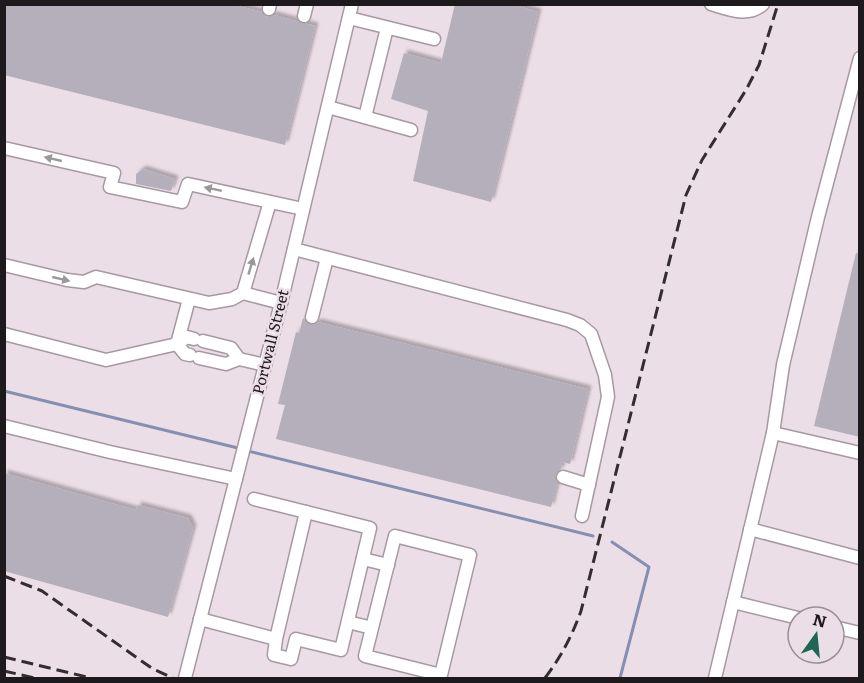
<svg xmlns="http://www.w3.org/2000/svg" width="864" height="683" font-family="Literata,serif">
<defs>
<filter id="shadow"><feDropShadow dx="3.5" dy="-3.5" stdDeviation="1.5" flood-color="#0004"/></filter>
</defs>
<rect width="100%" height="100%" fill="#ecdee7"/>
<g fill="none" stroke-linecap="round" stroke-linejoin="round">
<g stroke="#868fb0" stroke-width="3">
<polyline points="4,391 242,449"/>
<polyline points="248,451 593,536"/>
<polyline points="612,542 649,567 620,678"/>
</g>
</g>
<g fill="#b5afbc" filter="url(#shadow)">
<polygon points="4,4 230,4 262,12 267,17 274,15 315,26 285,145 4,75"/>
<polygon points="455,4 511,4 538,12 491,202 413,181 428,111 391,99 404,53 441,63"/>
<polygon points="143,169 175,179 171,191 136,184 136,174"/>
<polygon points="856,253 860,254 860,437 814,426"/>
<polygon points="303,318 311,325 318,322 588,389 570,464 562,462 561,469 555,474 557,483 551,507 276,439 285,405 278,404 296,332 299,333"/>
<polygon points="4,473 136,510 138,505 188,518 193,528 168,617 4,571"/>
</g>
<g fill="none" stroke-linecap="round" stroke-linejoin="round">
<g stroke="#a699a2" stroke-width="15">
<g id="minor">
<path d="M711,4C728,9 748,18 763,4"/>
<polyline points="269,9 270,4"/>
<polyline points="304,16 307,4"/>
<polyline points="349,18 434,39"/>
<polyline points="328,107 411,130"/>
<polyline points="365,117 387,28"/>
<polyline points="4,148 114,173 110,187 182,202 188,184 303,209"/>
<polyline points="294,249 567,320 580,325 591,334 605,375 608,397 582,516"/>
<polyline points="4,265 67,280 84,282 96,277 209,303 232,299 243,293 270,202"/>
<polyline points="243,293 281,303"/>
<polyline points="189,299 177,344 185,354 190,355"/>
<polyline points="312,317 327,258"/>
<polyline points="4,334 106,360 177,344 187,337 194,339"/>
<polyline points="203,341 231,348 239,359"/>
<polyline points="199,358 226,364 239,359 265,365"/>
<polyline points="4,426 110,452 236,479"/>
<polyline points="773,433 860,453"/>
<polyline points="563,477 589,485"/>
<polyline points="254,499 306,512"/>
<polyline points="750,529 860,558"/>
<polyline points="363,559 388,565"/>
<polyline points="733,602 798,618"/>
<polyline points="200,619 276,639 306,512 370,528 341,650 296,639 291,659 274,655 276,639"/>
<polyline points="348,622 372,628 365,656 441,675 470,555 395,536 372,628"/>
<polyline points="834,627 860,633"/>
<polyline points="185,678 281,303 352,4"/>
<polyline points="715,678 773,433 783,365 818,217 860,58"/>
</g>
</g>
<use href="#minor" stroke="#fff" stroke-width="12"/>
<g stroke="#332d31" stroke-width="3" stroke-dasharray="12 6" stroke-linecap="butt">
<polyline points="4,576 42,591 153,669 173,678"/>
<polyline points="4,657 91,678"/>
<polyline points="4,671 35,678"/>
<path d="M545,678C561,657 572,636 581,611L686,195L702,160L746,90L759,65L778,4"/>
</g>
</g>
<defs><path id="oneway-solid" d="M-6-.8H1V-3.2L6.5 0L1 3.2V.8H-6Z" transform="scale(1.5)"/></defs>
<g fill="#9a9899">
<use href="#oneway-solid" transform="translate(53 159) rotate(-167)"/>
<use href="#oneway-solid" transform="translate(213 189) rotate(-168)"/>
<use href="#oneway-solid" transform="translate(251 266) rotate(-73)"/>
<use href="#oneway-solid" transform="translate(61 279) rotate(13)"/>
</g>
<g text-anchor="middle" stroke-width="5" stroke-linejoin="round" paint-order="stroke">
<g font-size="15" fill="#1e191d" stroke="#ecdee7">
<text transform="translate(271 342) rotate(-76)" y="5">Portwall Street</text>
</g>
</g>
<rect width="864" height="683" fill="none" stroke="#1e191d" stroke-width="12"/>
<g transform="translate(816 635) rotate(15)"><circle r="28" fill="#ecdee7" stroke="#9a8f96" stroke-width="1.5"/>
<path d="M0-4.5L10 22L0 15L-10 22Z" fill="#206556"/>
<text y="-9" font-size="16" font-weight="bold" text-anchor="middle" fill="#1e191d">N</text>
</g>
</svg>
